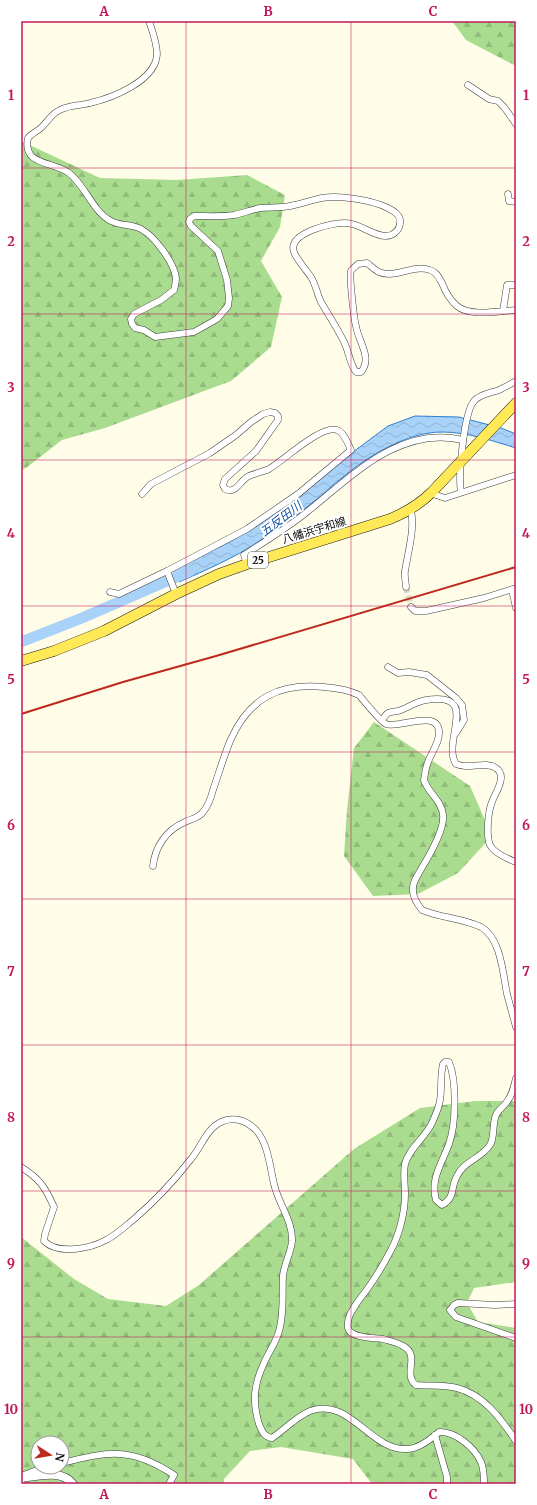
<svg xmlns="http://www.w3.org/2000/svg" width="537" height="1505" font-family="Merriweather,'Noto Sans JP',serif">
<defs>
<pattern id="forest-firs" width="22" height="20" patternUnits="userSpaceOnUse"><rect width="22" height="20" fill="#a9dc8f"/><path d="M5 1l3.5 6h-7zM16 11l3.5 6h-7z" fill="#90bb7a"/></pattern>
<pattern id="water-waves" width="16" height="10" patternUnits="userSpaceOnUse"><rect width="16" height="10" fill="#a9d2f9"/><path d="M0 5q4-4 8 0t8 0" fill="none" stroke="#90b3d4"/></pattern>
</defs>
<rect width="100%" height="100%" fill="#fffde7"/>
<g fill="url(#forest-firs)" fill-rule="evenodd">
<polygon points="452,21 516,21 516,66 466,40"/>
<polygon points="21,141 100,178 177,180 247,175 285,195 280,227 261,261 282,297 271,347 231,381 105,428 62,440 26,468 21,470"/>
<polygon points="374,722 470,786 492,836 458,873 418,894 373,896 344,856 347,810 354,748"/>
<path d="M475,1101H516V1282L474,1288L467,1303L478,1322L516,1328V1484H372L353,1459L281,1447L250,1451L224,1479V1484H21V1237L74,1279L108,1299L166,1306L199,1285L354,1149L420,1108ZM38,1443H62V1467H38Z"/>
</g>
<path fill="url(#water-waves)" stroke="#2d7ed3" d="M415,416L459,417L501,428L516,434V448C493,441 467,432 442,432C408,432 367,456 342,478C334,483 328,490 321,496C301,512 279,528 258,542C234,558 206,570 179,582L173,570L231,541L288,506L357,449L388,426Z"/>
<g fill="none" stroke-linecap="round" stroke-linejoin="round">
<polyline stroke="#a9d2f9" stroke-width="11" points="21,642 82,618 190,571"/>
<polyline stroke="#dad9c6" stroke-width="6" stroke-dasharray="6 3" stroke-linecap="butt" points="406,587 411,607"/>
<g stroke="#3d3d3d" stroke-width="7">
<g id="minor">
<path d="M149,21C152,30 157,43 157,54C156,81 112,98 90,103C80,106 69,105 60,110C52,113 48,121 42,127C38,131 32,133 28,138C22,166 53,161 69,173C85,185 93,212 111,221C120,226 132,224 141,229C154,236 174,262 176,278C176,282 175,286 174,290L161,300L134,314L131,319L132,324L135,328L144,330L155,337L194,332L217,319L228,306L229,298L227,280L218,251L191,226L189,222L190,219L194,216C207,216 221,217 234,215C243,213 251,210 260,208C270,207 280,208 290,206C301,204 312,200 322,198C340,195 372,200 388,208C394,211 401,215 400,223C400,230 393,236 386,236C372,236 360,223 346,223C333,222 287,233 294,252C295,257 307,271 311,277C316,285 317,294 321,302C329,316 338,329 345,344C349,353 350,364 356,372H361C373,358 358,341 356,326C354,319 349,275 351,271C353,268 356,266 358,264L367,263C371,266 375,270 379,272C395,279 413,264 430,270C437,272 439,278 442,283C445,291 450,300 457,306C470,317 499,311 516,310"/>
<polyline points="468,85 489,99 498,101 504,107 516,124"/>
<polyline points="508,194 509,201 516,202"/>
<polyline points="503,311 507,285 516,285"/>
<polyline points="432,492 436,495 445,498 516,475"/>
<path d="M461,492C458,477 464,412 474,401C480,394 491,393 499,390C505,387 511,384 516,381"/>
<path d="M142,494L151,484L210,453L236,435L251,422L263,414L270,412L275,413L278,416V420L256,451L225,479L223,485L225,489C236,495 240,480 249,476C256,473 263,472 269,469C283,461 322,424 337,430C344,432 348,444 351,450L298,494L247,529L167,571L176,594"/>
<path d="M247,564L244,555C266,541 287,528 307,512C352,476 400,425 463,440"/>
<path d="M406,587C406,582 404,576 405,571C408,552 415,529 411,510"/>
<polyline points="512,590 516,608"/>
<polyline points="110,592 119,594 167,571"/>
<polyline points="411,607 415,611 426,611 484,598 516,588"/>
<polyline points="388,667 398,673 409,672 427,675 456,698 462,705 464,720 456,733"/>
<path d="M382,720C384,718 386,714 388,713C392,711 397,712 401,710C411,706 415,702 426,700C482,691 441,741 456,764C459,765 462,766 465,766C474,767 488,762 496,768C508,776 495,793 492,802C488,811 486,836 490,845C494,853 508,859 516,862"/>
<path d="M153,866C155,847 166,830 185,822C191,819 199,818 203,812C208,806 211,798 213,790C219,773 224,755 231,739C250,697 280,683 324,687C336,688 349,690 359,695C364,701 381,722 386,724C398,729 437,709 439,731C440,743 430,754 427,765C425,770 425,775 424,780C428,793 442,801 443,815C445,830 428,858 420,871C417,877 413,881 413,888C412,896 417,904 422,910C441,918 462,918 481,927C501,938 503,974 507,994C510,1005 513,1016 516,1027"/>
<path d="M516,1078C514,1087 512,1096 506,1103C503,1107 498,1110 496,1115C492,1124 495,1137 490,1145C482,1158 464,1161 457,1176C450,1188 456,1197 442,1205L436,1200C430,1179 442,1163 449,1144C456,1124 457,1081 449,1062H445L443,1064C440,1076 442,1089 440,1100C439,1108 435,1116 432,1123C425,1138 409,1148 405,1164C403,1174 405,1184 405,1194C405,1213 399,1236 390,1252C383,1265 376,1277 368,1288C363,1295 356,1303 352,1311C349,1315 347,1323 348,1328C350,1338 374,1338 383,1339C390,1341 397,1342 403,1346C421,1355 402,1375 416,1385C430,1386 444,1385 457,1388C484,1395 501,1419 516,1441"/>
<path d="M21,1167C40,1179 45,1187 54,1207L45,1234L44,1241C52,1249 63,1250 75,1249C85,1248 97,1245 106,1240C116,1235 124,1227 133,1220C154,1202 174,1181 191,1159C201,1148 206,1129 221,1122C233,1116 246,1120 256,1130C268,1143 270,1167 274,1184C278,1203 293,1221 292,1241C291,1253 284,1264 283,1276C282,1294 284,1309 280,1327C278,1340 269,1351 264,1363C254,1384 252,1401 259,1424C262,1431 264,1437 272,1438C285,1429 296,1417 310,1411C349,1396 370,1451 407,1449C418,1449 431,1439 439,1432C455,1431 475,1448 481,1462C484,1469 484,1477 484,1484"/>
<polyline points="516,1304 495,1305 458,1303 454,1305 450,1310 456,1317 516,1338"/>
<polyline points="435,1435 447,1477 447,1484"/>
<path d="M62,1463C109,1451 132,1447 174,1475L169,1484"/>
<polyline points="21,1476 45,1467"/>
<polyline points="21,1483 22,1484"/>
</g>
</g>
<g stroke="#3d3d3d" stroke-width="9">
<path id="tertiary" d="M21,1478C37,1476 62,1469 73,1484"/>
</g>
<g stroke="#1b1b1b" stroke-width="11">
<path id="primary" d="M21,661L54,651L104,631L176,594L219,574L247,564L390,519C407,512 420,504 432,492L516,403"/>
</g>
<use href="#minor" stroke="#fff" stroke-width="6"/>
<use href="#tertiary" stroke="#fff" stroke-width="8"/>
<use href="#primary" stroke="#ffe957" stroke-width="10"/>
<polyline stroke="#bf281d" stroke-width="2" points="21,714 123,682 216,656 516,567"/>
</g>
<path fill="none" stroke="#c2185b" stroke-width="1" stroke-opacity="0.55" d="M186,21V1484M351,21V1484M21,168H516M21,314H516M21,460H516M21,606H516M21,752H516M21,899H516M21,1045H516M21,1191H516M21,1337H516"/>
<g text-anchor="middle" stroke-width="4" stroke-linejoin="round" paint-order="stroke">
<rect fill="#fff" stroke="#545454" stroke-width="1" x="248" y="552" width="20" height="16" rx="3"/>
<g font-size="10" font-weight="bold" fill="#0a0a0a">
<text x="258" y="564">25</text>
</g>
<g font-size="11" fill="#0a0a0a" stroke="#fff">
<text transform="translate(314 530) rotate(-17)" y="4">八幡浜宇和線</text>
</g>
<g font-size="12" font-style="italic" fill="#0f50a0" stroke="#fff">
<text transform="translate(281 519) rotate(-37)" y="4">五反田川</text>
</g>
</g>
<rect width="537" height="1505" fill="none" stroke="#ffffff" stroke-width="44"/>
<g transform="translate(50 1455) rotate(102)"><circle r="19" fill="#ffffff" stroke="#9d9d9d"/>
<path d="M0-3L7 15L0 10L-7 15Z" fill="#bf281d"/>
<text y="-6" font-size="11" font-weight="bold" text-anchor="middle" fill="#0a0a0a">N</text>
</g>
<rect x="22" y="22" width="493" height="1461" fill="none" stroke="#c2185b" stroke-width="1.5"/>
<g font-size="13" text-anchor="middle" font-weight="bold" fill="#c2185b">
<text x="104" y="16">A</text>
<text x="268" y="16">B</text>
<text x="433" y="16">C</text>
<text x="11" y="100">1</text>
<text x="526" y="100">1</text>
<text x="11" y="246">2</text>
<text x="526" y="246">2</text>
<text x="11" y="392">3</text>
<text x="526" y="392">3</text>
<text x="11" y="538">4</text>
<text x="526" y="538">4</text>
<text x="11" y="684">5</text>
<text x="526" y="684">5</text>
<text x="11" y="830">6</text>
<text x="526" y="830">6</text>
<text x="11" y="976">7</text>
<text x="526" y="976">7</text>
<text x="11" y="1122">8</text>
<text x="526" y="1122">8</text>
<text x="11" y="1268">9</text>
<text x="526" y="1268">9</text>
<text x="11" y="1414">10</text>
<text x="526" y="1414">10</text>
<text x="104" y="1499">A</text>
<text x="268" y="1499">B</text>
<text x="433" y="1499">C</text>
</g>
</svg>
